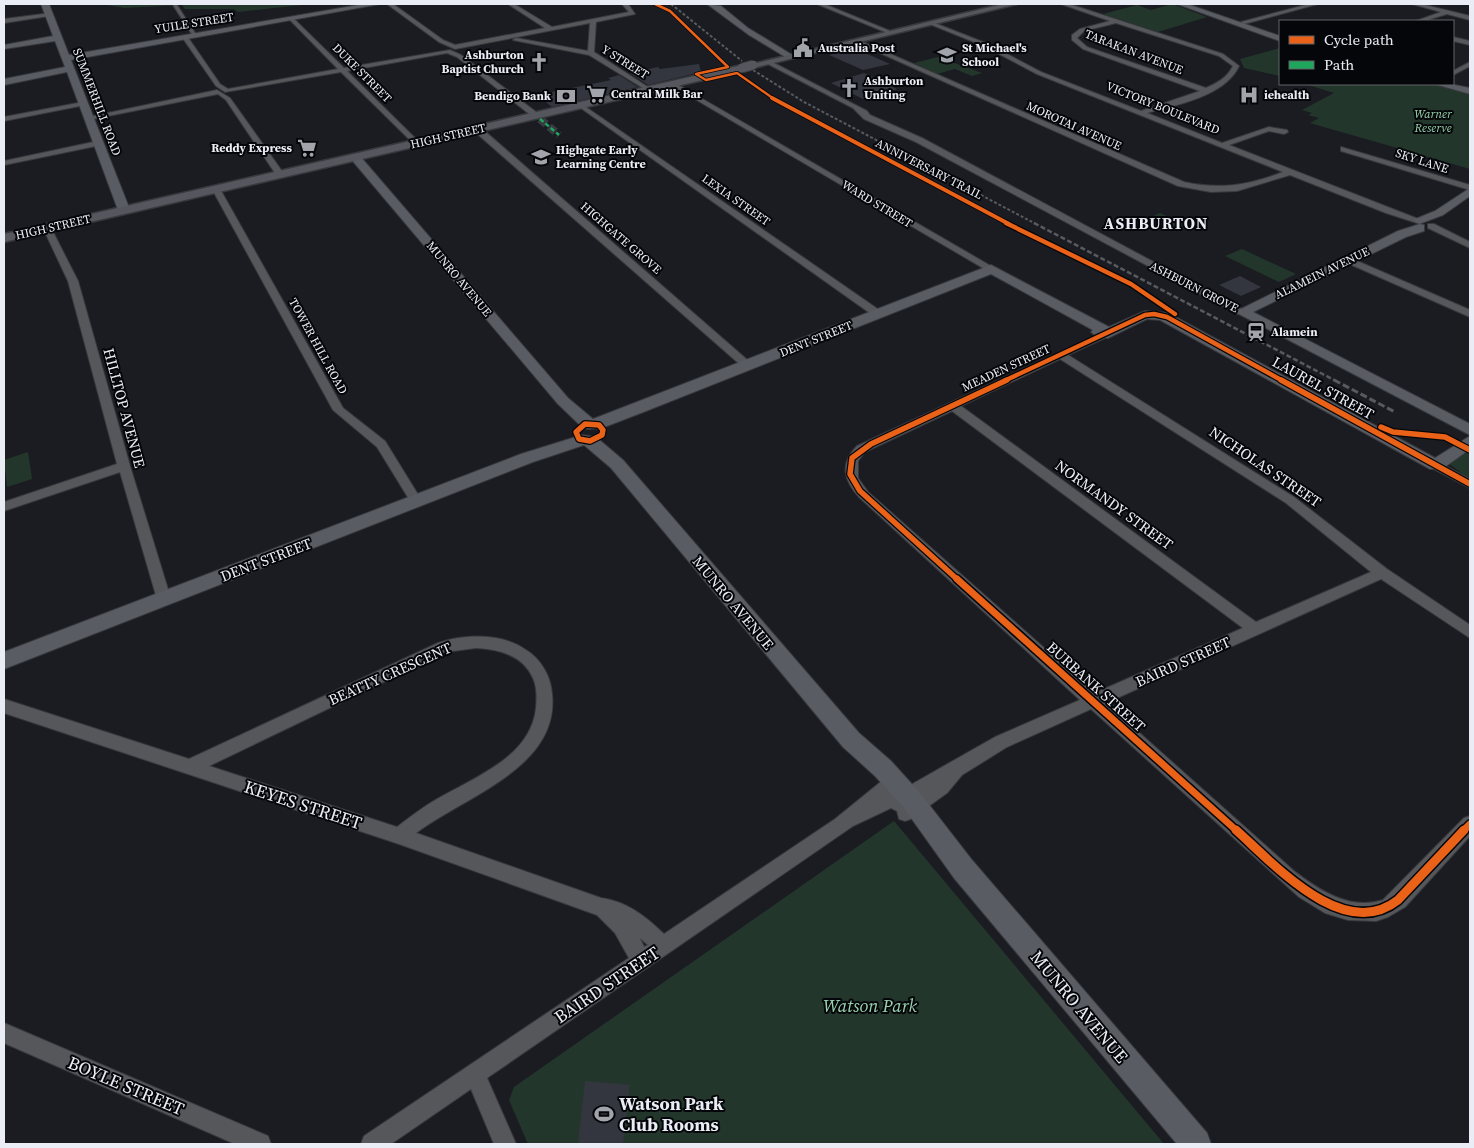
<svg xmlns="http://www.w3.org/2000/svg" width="1474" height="1148" font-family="'Source Serif 4',serif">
<rect width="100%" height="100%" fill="#1a1c22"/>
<g fill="#23362b">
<polygon points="100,4 311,4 238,12 234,9 185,9 182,5 125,8"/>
<polygon points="1172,4 1207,17 1158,32 1103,14 1137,5 1151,10"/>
<polygon points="1280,48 1280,76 1244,68 1240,59"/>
<polygon points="938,57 982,73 972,76 955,69 937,74 914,63"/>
<polygon points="1305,84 1433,84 1470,93 1470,169 1310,123 1319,118 1308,115 1312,113 1302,110 1334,93"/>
<polygon points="1160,213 1189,226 1179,231 1151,217"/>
<polygon points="1242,249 1296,274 1279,282 1225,256"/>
<polygon points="1470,446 1470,479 1449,464"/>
<polygon points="28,452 32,479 7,487 4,460"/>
<polygon points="894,821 1164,1144 528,1144 509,1100 514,1087"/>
</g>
<g fill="#33363e">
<polygon points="856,49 890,64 863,70 829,55"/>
<polygon points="699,64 701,72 648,85 630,73 658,67 660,69"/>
<polygon points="864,73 897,89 890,91 894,93 863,99 831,83"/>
<polygon points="619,75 638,87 552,107 537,95 611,80 608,78"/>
<polygon points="1240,276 1261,287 1241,296 1219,285"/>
<polygon points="585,1081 630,1085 623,1144 578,1144"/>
</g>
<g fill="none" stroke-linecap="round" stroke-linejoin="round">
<polyline stroke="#393b42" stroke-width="8" stroke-dasharray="8 4" stroke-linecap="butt" points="540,119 559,135"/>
<g stroke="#37393d" stroke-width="2">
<g id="street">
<polygon points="387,4 393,4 443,40 455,45 545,28 508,4 514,4 552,27 629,12 622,4 628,4 635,14 596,22 594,52 651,89 646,90 589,55 513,40 516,38 588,51 590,23 455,49 439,42"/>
<polygon points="817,4 824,4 895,33 890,34"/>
<path d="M1061,4H1069L1223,54L1239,66C1225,96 1177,105 1147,113L1222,143L1269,127L1287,130L1288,132L1284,134L1269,131L1229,145L1421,220L1417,223L1386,213L1290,175L1237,191L1211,192L1178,186L853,41L858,40L1184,182C1220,190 1249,185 1283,172L1037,74L984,46L927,23L932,22L988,44L1041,72L1141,111L1200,91L1083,49L1072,40V35L1080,29L1110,21ZM1116,23L1219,56L1233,66C1227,78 1217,83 1206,88L1087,47L1077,38L1084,31Z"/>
<polygon points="1309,4 1318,4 1244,24 1241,22"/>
<polygon points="1412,4 1421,4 1470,16 1470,20 1447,14 1424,21 1416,21 1441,12"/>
<polygon points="173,5 177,5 197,36 193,36"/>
<polygon points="51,13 49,16 4,23 4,19"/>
<polygon points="292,17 344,68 450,50 461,55 540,115 533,117 457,57 447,53 347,71 418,141 418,145 415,145 341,72 225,92 216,86 182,37 187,36 220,84 228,89 338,69 290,20"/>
<polygon points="1453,37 1470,41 1470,45 1453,41"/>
<polygon points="766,61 770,61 867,111 870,115 922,138 1247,312 1238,314 916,142 864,119 853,108 766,63"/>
<polygon points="1470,62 1470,66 1453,75 1453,71"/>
<polygon points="671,83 675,83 996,269 988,271 671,85"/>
<polygon points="217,90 230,98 284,174 283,176 277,176 226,100 218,94 88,120 84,118"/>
<polygon points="83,102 85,105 4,121 4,117"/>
<polygon points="580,103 882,312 882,316 874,316 578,106"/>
<polygon points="474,127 480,127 752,364 752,368 744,368 474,131"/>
<polygon points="98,141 102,143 101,145 4,165 4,161"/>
<polygon points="1341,147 1470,185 1470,190 1341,151"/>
<polygon points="213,187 220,189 343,408 385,441 422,501 420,504 412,504 377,447 333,410 212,189"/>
<polygon points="1428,224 1434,224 1470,242 1470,248 1428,228"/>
<polygon points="47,225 51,228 78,281 130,466 171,599 169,603 159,603 157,599 120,472 4,511 4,502 117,464 68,281 43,228"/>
<polygon points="1348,257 1470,310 1470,317 1345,262 1343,260"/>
<path d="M1103,332L1107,333V337L1068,355L1294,497L1387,569L1470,625V638L1381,579L1106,703L1294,871C1319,890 1350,911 1383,900L1464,818L1470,816V836L1405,907L1388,917L1376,921L1348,920L1325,913L1299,897L1091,709L1007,747L962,775L947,793L911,819L905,821L899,819L897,811L891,808L853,826L487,1078L516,1144H494L471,1089L391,1144H361L364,1136L629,958L615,933L597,915L399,844L4,713V699L189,759L438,643C465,634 502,633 526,650C541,659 551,677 552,694C560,768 463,797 416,833L601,898C628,902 645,916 664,934L835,819L888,776L894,773L900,776L902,781L900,786L907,787L995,737L1080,700L860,498C844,481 839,464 857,446ZM1060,359L1286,503L1371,572L1256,622L961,406ZM952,411L1243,628L1095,693L868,492L858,478V461L865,452ZM476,648C498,649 523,655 533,678C537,687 537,697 536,708C531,757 475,777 437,799C423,807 410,817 397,827L209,766L446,652ZM640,938L648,945L644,947Z"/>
<polygon points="1436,461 1470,479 1470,488 1432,468 1430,465 1432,462"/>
<polygon points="4,1023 268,1136 271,1144 235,1144 4,1043"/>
</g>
</g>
<g stroke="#37393d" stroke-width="2">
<g id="secondary">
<polygon points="41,4 49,4 69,55 364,4 380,4 71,60 130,210 124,213 118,210 67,72 4,85 4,79 65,67 55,41 4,49 4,45 53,36"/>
<polygon points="707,4 721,6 748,28 794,56 787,58 749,35"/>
<polygon points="1177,4 1187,4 1280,36 1280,41"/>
<polygon points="1434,84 1450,84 1470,88 1470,94"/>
<polygon points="355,154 359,155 568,398 593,419 991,265 1109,327 1145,311 1168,313 1435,458 1470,436 1470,449 1442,469 1430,469 1160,320 1147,319 1108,338 1098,338 1091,332 1093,330 991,274 646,411 602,428 589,429 583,428 558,404 351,159 351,155"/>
<polygon points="1470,188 1470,196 1443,215 1419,224 1413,220 1435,211"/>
<polygon points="1420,224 1424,225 1424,231 1406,237 1253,312 1470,424 1470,435 1235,312 1398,231"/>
<polygon points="582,435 596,437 623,460 859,733 891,761 920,793 972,860 1207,1133 1211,1144 1177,1144 954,878 904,808 875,776 843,747 611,468 584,445 533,462 4,669 4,652 521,454"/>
</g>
</g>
<g stroke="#37393d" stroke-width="3">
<g id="primary">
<polygon points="1003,4 1017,4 753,68 748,65"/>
<polygon points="742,65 746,66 746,70 4,242 4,234"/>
</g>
</g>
<use href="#street" fill="#56575b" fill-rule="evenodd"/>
<use href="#secondary" fill="#5a5c63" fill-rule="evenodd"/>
<use href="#primary" fill="#55565e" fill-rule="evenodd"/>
<g stroke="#595a5e" stroke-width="2" stroke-dasharray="3 2" stroke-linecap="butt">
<polyline points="671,4 742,61"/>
<polyline points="753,70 804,102 1036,224"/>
</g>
<polyline stroke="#595a5e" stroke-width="2.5" stroke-dasharray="5 2.5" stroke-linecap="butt" points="1034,223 1336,381"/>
<polyline stroke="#595a5e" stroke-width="3" stroke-dasharray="7 3" stroke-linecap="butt" points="1334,380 1395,412"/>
<g stroke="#37393d" stroke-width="11" stroke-linecap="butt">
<polyline id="primary-bridge" points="742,68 753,65"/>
</g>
<use href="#primary-bridge" stroke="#55565e" stroke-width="9"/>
<polyline stroke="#20a55d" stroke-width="2.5" stroke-dasharray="4.5 2.5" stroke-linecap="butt" points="540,119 559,135"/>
<g stroke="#050609" stroke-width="4">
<polyline id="cycleway-far5" points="655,4 670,11 728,67 696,74 706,80 737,73 774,99"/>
</g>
<g stroke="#050609" stroke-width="5.5">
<polyline id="cycleway-far4" points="772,98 1009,224"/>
</g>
<g stroke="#050609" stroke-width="7">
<g id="cycleway-far3">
<polyline points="1006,223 1131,284 1175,314"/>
<polyline points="1004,381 1145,315 1154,314 1167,317 1283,381"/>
</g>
</g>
<g stroke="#050609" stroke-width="8">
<g id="cycleway-far2">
<polyline points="1281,380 1470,484"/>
<polygon points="585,424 599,425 603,430 602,435 590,441 579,439 576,432"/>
<polyline points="1381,427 1393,432 1445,437 1470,450"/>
<polyline points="958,580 860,491 850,474 852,458 871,444 1007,380"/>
</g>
</g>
<g stroke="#050609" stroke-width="10">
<g id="cycleway-far1">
<polyline points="957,579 1237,831"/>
<polyline points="1463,831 1470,824"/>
</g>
</g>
<g stroke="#050609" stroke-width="12">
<path id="cycleway" d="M1236,830C1274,864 1344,943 1398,900L1464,830"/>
</g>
<use href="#cycleway-far5" stroke="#ea6118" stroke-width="2.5"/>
<use href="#cycleway-far4" stroke="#ea6118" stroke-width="4"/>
<use href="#cycleway-far3" stroke="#ea6118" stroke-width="4.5"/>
<use href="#cycleway-far2" stroke="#ea6118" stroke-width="5.5"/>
<use href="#cycleway-far1" stroke="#ea6118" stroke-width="7"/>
<use href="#cycleway" stroke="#ea6118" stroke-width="9"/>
</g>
<defs>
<g id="civic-bare" transform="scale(1.5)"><path d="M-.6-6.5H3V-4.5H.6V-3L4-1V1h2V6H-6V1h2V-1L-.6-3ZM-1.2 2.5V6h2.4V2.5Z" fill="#a1a4ab" stroke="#050609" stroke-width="2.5" paint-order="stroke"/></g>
<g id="school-bare" transform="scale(1.5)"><path d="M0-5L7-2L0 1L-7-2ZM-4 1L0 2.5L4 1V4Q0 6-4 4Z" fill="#a1a4ab" stroke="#050609" stroke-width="2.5" paint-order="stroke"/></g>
<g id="church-bare" transform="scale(1.5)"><path d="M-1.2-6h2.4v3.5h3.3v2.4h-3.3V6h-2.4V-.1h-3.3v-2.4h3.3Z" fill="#a1a4ab" stroke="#050609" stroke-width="2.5" paint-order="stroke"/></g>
<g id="supermarket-bare" transform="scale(1.5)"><path d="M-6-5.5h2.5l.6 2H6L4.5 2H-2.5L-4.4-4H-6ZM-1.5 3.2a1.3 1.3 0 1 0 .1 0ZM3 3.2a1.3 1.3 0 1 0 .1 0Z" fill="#a1a4ab" stroke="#050609" stroke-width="2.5" paint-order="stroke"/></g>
<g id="hospital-bare" transform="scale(1.5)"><path d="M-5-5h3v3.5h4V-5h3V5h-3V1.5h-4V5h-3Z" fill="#a1a4ab" stroke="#050609" stroke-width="2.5" paint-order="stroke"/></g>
<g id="bank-bare" transform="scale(1.5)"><path d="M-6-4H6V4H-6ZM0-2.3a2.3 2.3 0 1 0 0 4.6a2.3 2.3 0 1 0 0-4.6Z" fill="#a1a4ab" stroke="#050609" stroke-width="2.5" paint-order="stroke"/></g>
<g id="station-bare" transform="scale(1.5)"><path d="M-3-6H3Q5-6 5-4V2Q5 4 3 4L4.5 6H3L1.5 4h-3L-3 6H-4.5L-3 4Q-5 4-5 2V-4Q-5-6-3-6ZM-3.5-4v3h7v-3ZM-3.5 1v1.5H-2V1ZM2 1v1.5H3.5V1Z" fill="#a1a4ab" stroke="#050609" stroke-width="2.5" paint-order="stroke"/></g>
<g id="stadium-bare" transform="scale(1.5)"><path d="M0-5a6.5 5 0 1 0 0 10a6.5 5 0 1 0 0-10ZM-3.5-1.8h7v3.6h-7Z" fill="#a1a4ab" stroke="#050609" stroke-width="2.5" paint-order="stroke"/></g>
</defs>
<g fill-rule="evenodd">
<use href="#civic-bare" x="803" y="48"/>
<use href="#school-bare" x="947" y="55"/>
<use href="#church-bare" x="539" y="62"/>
<use href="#church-bare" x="849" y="88"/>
<use href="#supermarket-bare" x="596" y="94"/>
<use href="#hospital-bare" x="1249" y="95"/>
<use href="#bank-bare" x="566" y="96"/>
<use href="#supermarket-bare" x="307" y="148"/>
<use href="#school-bare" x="541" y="157"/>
<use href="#station-bare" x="1256" y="332"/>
<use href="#stadium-bare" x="604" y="1114"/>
</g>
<g text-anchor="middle" stroke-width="4" stroke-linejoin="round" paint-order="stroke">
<g font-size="12" fill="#eaedf5" stroke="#050609">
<text transform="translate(194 23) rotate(-9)" y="4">YUILE STREET</text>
<text transform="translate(1134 52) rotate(21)" y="4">TARAKAN AVENUE</text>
<text transform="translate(625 62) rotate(32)" y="4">Y STREET</text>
<text transform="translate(362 73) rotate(45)" y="4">DUKE STREET</text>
<text transform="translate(97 102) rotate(69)" y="4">SUMMERHILL ROAD</text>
<text transform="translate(1163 108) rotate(22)" y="4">VICTORY BOULEVARD</text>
<text transform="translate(1074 126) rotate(24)" y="4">MOROTAI AVENUE</text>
<text transform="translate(448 136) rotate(-13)" y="4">HIGH STREET</text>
<text transform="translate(1422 161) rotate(18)" y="4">SKY LANE</text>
<text transform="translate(929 169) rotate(27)" y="4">ANNIVERSARY TRAIL</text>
<text transform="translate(736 200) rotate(35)" y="4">LEXIA STREET</text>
<text transform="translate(877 204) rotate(31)" y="4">WARD STREET</text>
<text transform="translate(53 227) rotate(-13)" y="4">HIGH STREET</text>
<text transform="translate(621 238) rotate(41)" y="4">HIGHGATE GROVE</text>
<text transform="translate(1322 273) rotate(-26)" y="4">ALAMEIN AVENUE</text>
<text transform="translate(459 279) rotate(50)" y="4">MUNRO AVENUE</text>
<text transform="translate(1194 287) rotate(27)" y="4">ASHBURN GROVE</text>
<text transform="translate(816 339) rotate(-22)" y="4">DENT STREET</text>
<text transform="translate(318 346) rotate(61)" y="4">TOWER HILL ROAD</text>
<text transform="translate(1006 368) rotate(-25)" y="4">MEADEN STREET</text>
</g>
<g font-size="12" font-weight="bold" fill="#eaedf5" stroke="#050609" text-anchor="start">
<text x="818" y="52">Australia Post</text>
<text x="962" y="52">St Michael's<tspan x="962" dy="14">School</tspan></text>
<text x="524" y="59" text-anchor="end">Ashburton<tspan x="524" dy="14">Baptist Church</tspan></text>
<text x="864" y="85">Ashburton<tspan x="864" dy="14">Uniting</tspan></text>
<text x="611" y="98">Central Milk Bar</text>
<text x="1264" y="99">iehealth</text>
<text x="551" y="100" text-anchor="end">Bendigo Bank</text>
<text x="292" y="152" text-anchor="end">Reddy Express</text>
<text x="556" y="154">Highgate Early<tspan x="556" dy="14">Learning Centre</tspan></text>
<text x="1271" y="336">Alamein</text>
</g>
<g font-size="12" font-style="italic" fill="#98d4ae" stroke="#050609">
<text x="1433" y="118">Warner<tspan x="1433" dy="14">Reserve</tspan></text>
</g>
<g font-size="15" fill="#eaedf5" stroke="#050609">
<text transform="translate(1323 388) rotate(29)" y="5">LAUREL STREET</text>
<text transform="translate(124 408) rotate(75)" y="5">HILLTOP AVENUE</text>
<text transform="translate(1265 467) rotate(34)" y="5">NICHOLAS STREET</text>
<text transform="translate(1114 505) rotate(36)" y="5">NORMANDY STREET</text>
<text transform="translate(266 560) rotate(-21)" y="5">DENT STREET</text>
<text transform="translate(733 603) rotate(50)" y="5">MUNRO AVENUE</text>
<text transform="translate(1183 662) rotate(-24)" y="5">BAIRD STREET</text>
<text transform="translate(390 674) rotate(-24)" y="5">BEATTY CRESCENT</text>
<text transform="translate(1096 687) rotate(42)" y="5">BURBANK STREET</text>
</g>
<g font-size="16" font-weight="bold" letter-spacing="1" fill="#eaedf5" stroke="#050609">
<text x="1156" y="229">ASHBURTON</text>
</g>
<g font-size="18" fill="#eaedf5" stroke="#050609">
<text transform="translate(303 805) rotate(18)" y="6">KEYES STREET</text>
<text transform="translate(607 985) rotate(-34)" y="6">BAIRD STREET</text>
<text transform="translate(1079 1007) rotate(50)" y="6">MUNRO AVENUE</text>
<text transform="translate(126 1086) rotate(23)" y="6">BOYLE STREET</text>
</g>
<g font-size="18" font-style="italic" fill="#98d4ae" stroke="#050609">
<text x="870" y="1012">Watson Park</text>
</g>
<g font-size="18" font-weight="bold" fill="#eaedf5" stroke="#050609" text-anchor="start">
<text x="619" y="1110">Watson Park<tspan x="619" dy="21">Club Rooms</tspan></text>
</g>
</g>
<rect width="1474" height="1148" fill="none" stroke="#eaedf5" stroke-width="10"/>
<rect x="1279" y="20" width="175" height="65" fill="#050609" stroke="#616267"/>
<rect x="1289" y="36" width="25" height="8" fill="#ea6118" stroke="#616267"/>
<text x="1324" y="45" font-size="15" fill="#eaedf5">Cycle path</text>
<rect x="1289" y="61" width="25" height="8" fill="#20a55d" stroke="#616267"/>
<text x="1324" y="70" font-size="15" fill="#eaedf5">Path</text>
</svg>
